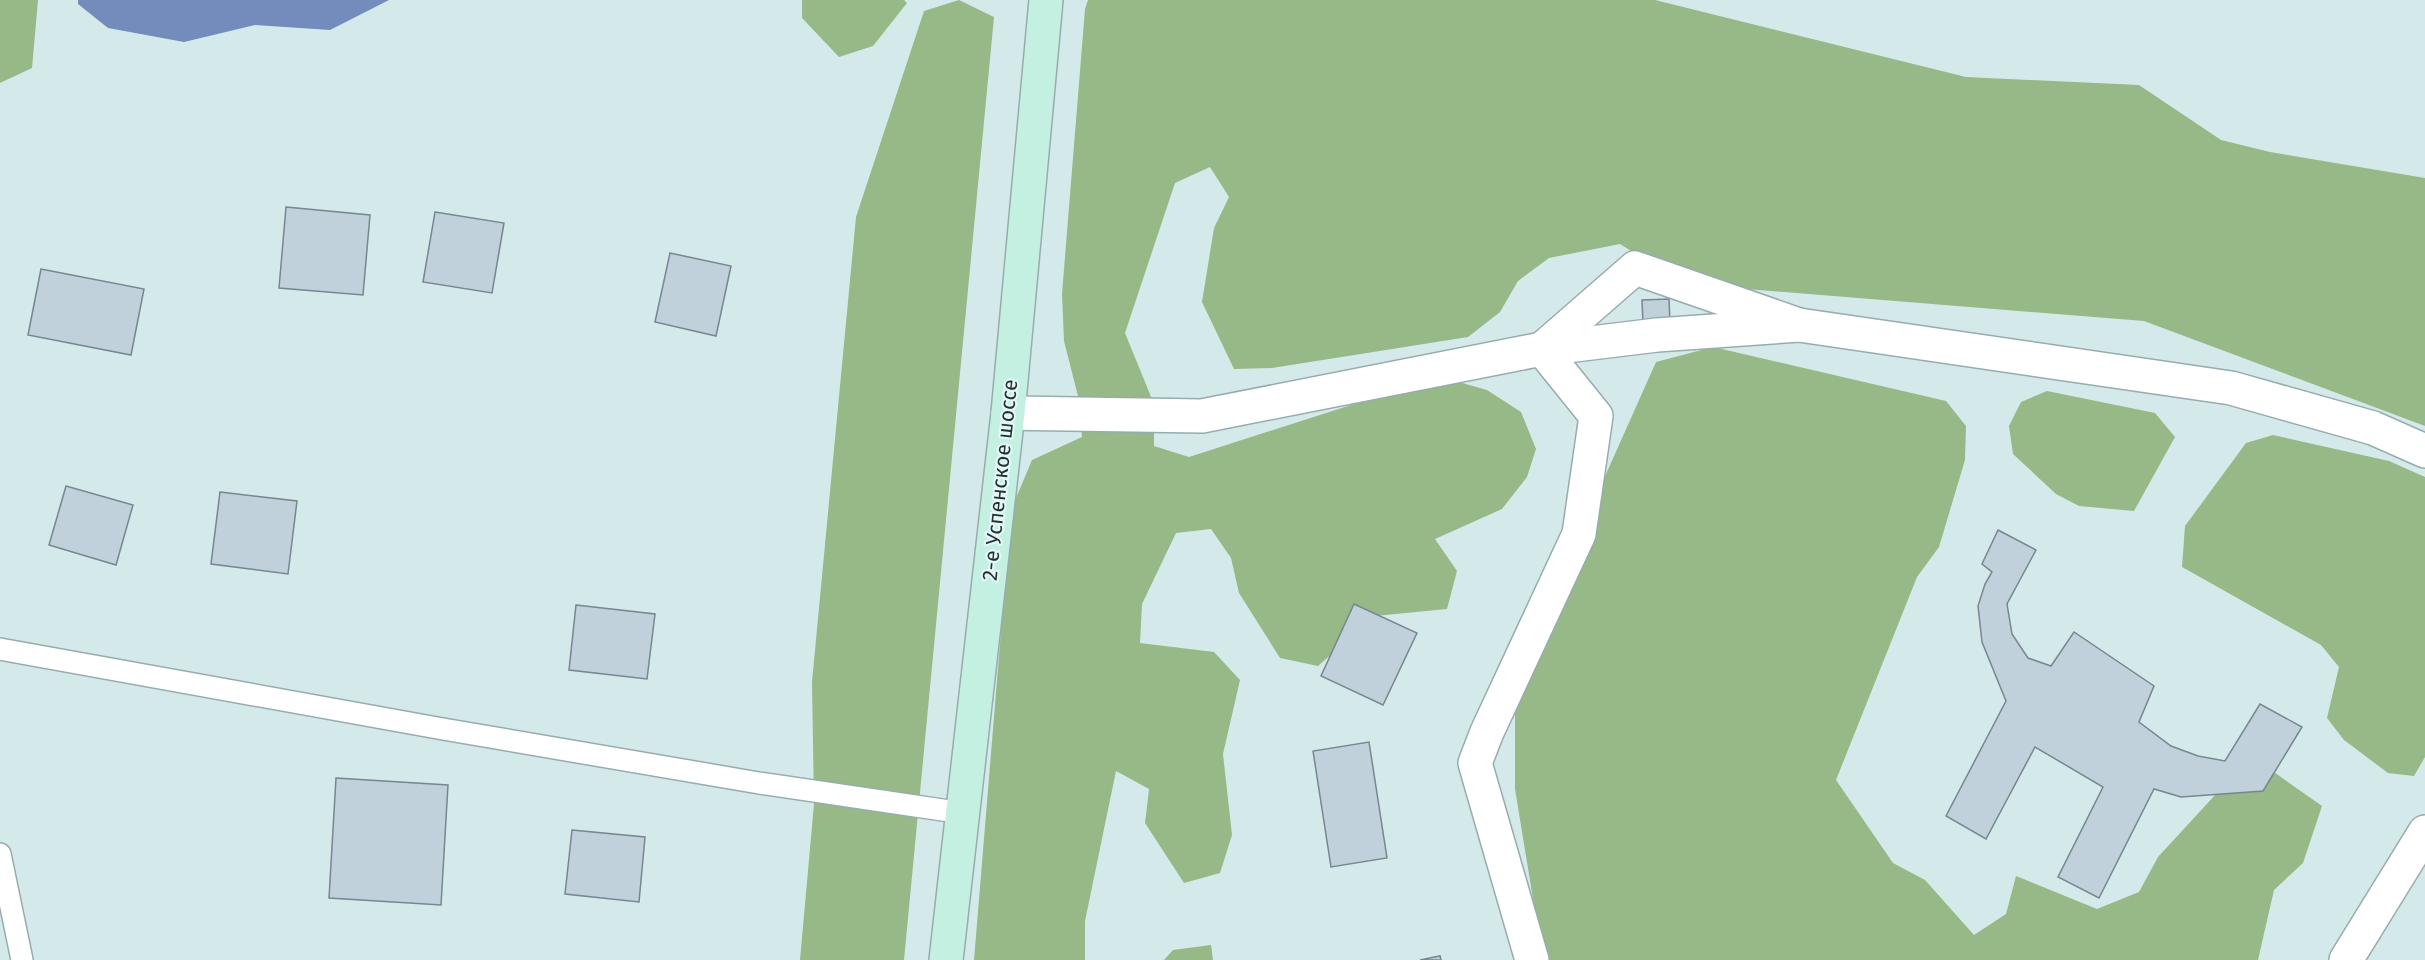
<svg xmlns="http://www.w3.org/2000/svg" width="2425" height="960" font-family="'Fira Sans',sans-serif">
<rect width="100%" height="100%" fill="#d4eaea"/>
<g fill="#97b887">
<polygon points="0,0 38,0 32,68 0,83"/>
<polygon points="802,0 904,0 907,3 873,46 839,57 802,18"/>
<polygon points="959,0 994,17 904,960 800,960 814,804 812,682 856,217 924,11"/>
<polygon points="1088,0 1655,0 1966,77 2139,85 2221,140 2270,152 2425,178 2425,426 2144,321 1684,284 1620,244 1549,258 1518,281 1500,312 1468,337 1272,368 1234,369 1202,302 1214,228 1229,197 1210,167 1175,183 1125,333 1154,404 1154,446 1189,457 1376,397 1448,379 1487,390 1521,412 1536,449 1527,477 1502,509 1435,539 1457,571 1447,609 1375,616 1318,666 1280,658 1239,593 1231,558 1211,529 1176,533 1142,604 1140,643 1214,652 1240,680 1223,754 1232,835 1220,873 1184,883 1145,823 1149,789 1116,771 1085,921 1085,960 974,960 1011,510 1032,460 1082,437 1079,400 1064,341 1062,294 1085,9"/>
<polygon points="1713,347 1946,401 1966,426 1965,460 1939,547 1917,577 1836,780 1893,863 1925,880 1974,935 2006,914 2016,876 2097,909 2139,892 2158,857 2251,756 2322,806 2303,863 2274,890 2258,960 1543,960 1515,789 1515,678 1656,362"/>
<polygon points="2047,391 2155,413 2175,437 2134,511 2079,506 2056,494 2013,454 2009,426 2021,402"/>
<polygon points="2273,435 2389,461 2425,477 2425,757 2414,776 2388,773 2344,740 2327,718 2339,667 2321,645 2182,567 2185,526 2246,443"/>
<polygon points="1211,945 1213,960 1164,960 1173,950"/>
</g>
<polygon fill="#738cbb" points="78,0 389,0 330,30 255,25 184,42 108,28 78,4"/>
<g fill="#c0d1db" stroke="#768790" stroke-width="1.5">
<polygon points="286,207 370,215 363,295 279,288"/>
<polygon points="435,212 504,223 492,293 423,282"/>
<polygon points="670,253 731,266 716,336 655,322"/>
<polygon points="41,269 144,289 131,355 28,335"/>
<polygon points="1669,299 1670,323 1643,324 1642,300"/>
<polygon points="66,486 133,505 116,565 49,545"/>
<polygon points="220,492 297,501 288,574 211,564"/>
<polygon points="1998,530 2036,550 2007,604 2012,634 2028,658 2051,666 2074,632 2154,686 2139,722 2171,746 2198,756 2225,761 2260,704 2302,727 2263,791 2181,797 2154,789 2099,898 2058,877 2103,787 2035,747 1986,839 1946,816 2006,701 1982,642 1978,606 1985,584 1992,572 1982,564"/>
<polygon points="1354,604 1417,633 1383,705 1321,676"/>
<polygon points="576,605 655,614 647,679 569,670"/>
<polygon points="1369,742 1387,858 1331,867 1313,751"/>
<polygon points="336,778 448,785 441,905 329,898"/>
<polygon points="572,830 645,837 639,902 565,894"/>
<polygon points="1440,956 1441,960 1420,960"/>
</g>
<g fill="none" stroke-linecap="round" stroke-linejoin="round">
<g stroke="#97acad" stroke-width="24">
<g id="service">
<polyline points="0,649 443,729 759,783 963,813"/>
<polyline points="0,854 22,960"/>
</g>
</g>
<g stroke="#97acad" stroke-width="36">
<g id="minor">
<polygon points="1635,268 1799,325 1657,335 1542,349"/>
<polyline points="1799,325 2231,388 2373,428 2425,451"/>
<polyline points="1008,413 1202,416 1542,349 1596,416 1579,534 1487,732 1475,763 1532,960"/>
<polyline points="2346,960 2425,832"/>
</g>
</g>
<g stroke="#97acad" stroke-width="36">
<polyline id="secondary" points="946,960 1008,413 1046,0"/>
</g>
<use href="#service" stroke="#fff" stroke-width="21"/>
<use href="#minor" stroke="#fff" stroke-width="33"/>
<use href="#secondary" stroke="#c4f0e2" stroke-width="33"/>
</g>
<g text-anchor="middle" stroke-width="4.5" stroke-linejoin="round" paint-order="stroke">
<g font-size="21" fill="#273030" stroke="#e1f7f8">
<text transform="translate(1000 480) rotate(-84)" y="7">2-е Успенское шоссе</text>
</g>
</g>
</svg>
